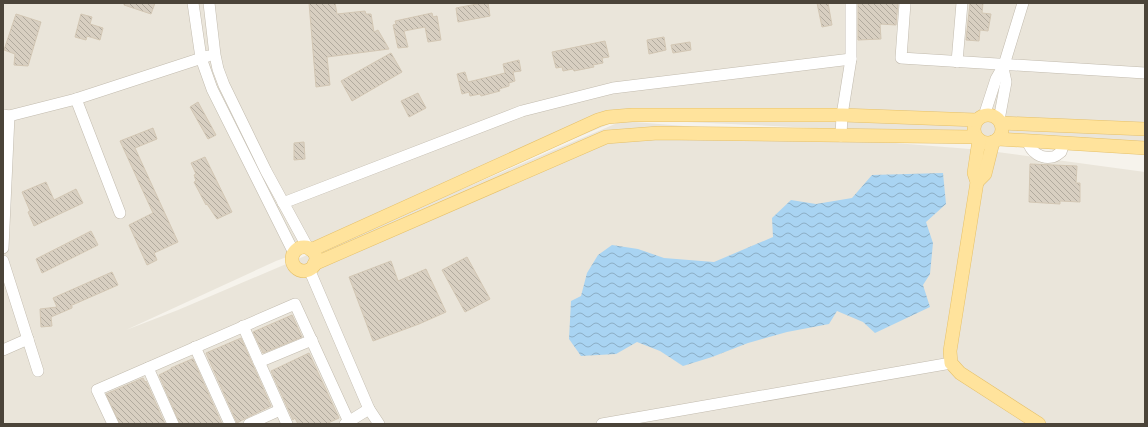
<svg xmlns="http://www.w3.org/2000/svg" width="1148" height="427" font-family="Raleway,sans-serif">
<defs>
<pattern id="water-waves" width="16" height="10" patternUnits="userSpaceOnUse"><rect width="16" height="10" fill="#a9d4f2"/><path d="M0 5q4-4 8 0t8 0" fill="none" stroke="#8caec5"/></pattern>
<pattern id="building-back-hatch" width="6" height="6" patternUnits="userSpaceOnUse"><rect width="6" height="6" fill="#d8cfc1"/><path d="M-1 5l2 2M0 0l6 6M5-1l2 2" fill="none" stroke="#b1aa9e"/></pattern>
</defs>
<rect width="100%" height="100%" fill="#f6f3ec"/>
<polygon fill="#eae5da" points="3,3 1145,3 1145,143 621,119 327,242 276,261 126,330 178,310 622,121 982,150 1145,172 1145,424 3,424"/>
<polygon fill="url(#water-waves)" points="943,173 946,204 926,222 933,243 930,274 923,285 930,307 875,333 863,322 837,311 829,324 787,332 748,343 712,357 683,366 660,351 637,342 616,354 581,356 569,339 571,301 581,296 587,273 598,255 612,245 638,249 664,258 714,262 773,237 772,218 791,200 816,204 852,198 872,175"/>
<g fill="url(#building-back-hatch)" stroke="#d3c7b4">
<polygon points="124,3 155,3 151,14 124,5"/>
<polygon points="309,3 335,3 337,14 365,11 366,14 371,14 374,32 378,30 389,49 327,57 330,85 316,87"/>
<polygon points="482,3 488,3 490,16 458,22 456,8"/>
<polygon points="817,3 828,3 832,25 822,27"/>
<polygon points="858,3 898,3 896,25 880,24 881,39 858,40"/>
<polygon points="970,3 983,3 982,13 991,14 988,31 980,30 979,41 966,40"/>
<polygon points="432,13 433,17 437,16 441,40 428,42 425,27 404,31 408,47 398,48 393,25 396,24 395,21"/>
<polygon points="16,14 41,22 28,66 14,65 15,54 4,50"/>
<polygon points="81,14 92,17 90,24 103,28 100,40 87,36 86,40 75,37"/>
<polygon points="664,37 666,50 649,54 647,40"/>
<polygon points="605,41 609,57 602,58 603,63 593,65 594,67 574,71 573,69 563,71 562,67 556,68 552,52"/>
<polygon points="690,42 691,50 673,53 671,45"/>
<polygon points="391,53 402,72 352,101 341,81"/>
<polygon points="519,60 521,71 513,72 515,81 509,83 509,86 499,89 500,91 481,96 480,94 470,96 469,92 462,94 457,74 465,72 468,82 505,73 503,64"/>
<polygon points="418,93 426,108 409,117 401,101"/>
<polygon points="198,102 216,135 208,139 190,107"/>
<polygon points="153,128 157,139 135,148 178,242 154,253 157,260 147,265 129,225 153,213 120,141"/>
<polygon points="304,142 305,159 294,160 294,143"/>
<polygon points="205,157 232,212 217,219 207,204 206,205 194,182 196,181 194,175 196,174 191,163"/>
<polygon points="1030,164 1077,166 1076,183 1080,183 1080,202 1060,201 1060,204 1029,202"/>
<polygon points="46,182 54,200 76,189 83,203 34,226 28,212 30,211 22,192"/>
<polygon points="91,231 98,245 42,273 36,259"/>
<polygon points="467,257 490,299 465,312 442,270"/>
<polygon points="391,261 398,281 426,269 446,312 419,324 373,341 349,277"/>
<polygon points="112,272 118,285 70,306 72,306 72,308 51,317 52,326 41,327 40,309 57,307 53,298"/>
<polygon points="292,315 302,337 263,353 253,332"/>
<polygon points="241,338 271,406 246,418 237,423 206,353"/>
<polygon points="309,353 339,418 326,424 298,424 295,418 293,420 271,371"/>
<polygon points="192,359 193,359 222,424 180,424 159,375 171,369 171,368"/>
<polygon points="143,378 145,382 146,381 165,424 120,424 106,394"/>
</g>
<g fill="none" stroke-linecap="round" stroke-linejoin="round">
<g stroke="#c2bbae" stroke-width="12">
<g id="minor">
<polyline points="193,3 201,58 212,89 294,253"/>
<polyline points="209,3 215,55 218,69 224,85 266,171 308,248"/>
<polyline points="905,3 901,58 1145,73"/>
<polyline points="957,62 962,3"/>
<polyline points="76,99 120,213"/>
<polyline points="3,115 9,116 76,99 208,56"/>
<polyline points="984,116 996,79 1004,65 1023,3"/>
<polyline points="999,120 1006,82 1003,68"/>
<polyline points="841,136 842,115 851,59 851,3"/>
<path d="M1028,141C1030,152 1041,159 1052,157C1055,157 1058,154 1061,152L1064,143"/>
<polyline points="283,203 522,111 613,88 851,59"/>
<polyline points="3,248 9,116"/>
<polyline points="3,261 38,371"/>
<polyline points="309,269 369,409 379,424"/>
<polyline points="243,326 287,424"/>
<polyline points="195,347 230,424"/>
<polyline points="3,350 28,339"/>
<polyline points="259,362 312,340"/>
<polyline points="148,368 173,424"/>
<polyline points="113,424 97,390 295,304 349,422"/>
<polyline points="249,424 280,410"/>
<polyline points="345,424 369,409"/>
<polyline points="602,424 951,363"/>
</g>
</g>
<g stroke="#e6c16a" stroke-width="14">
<g id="major">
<circle cx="988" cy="129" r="14"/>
<polyline points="1001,123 1145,129"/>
<polyline points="998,139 1145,148"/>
<polyline points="979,140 974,173 977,182 950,351 951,363 960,373 1039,424"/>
<polyline points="977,182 985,174 993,142"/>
<circle cx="304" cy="259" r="12"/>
<polyline points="311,250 598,120 608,117 632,115 842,115 977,120"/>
<polyline points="314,264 606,137 658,133 976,137"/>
</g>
</g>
<use href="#minor" stroke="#fff" stroke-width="11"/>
<use href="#major" stroke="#ffe39c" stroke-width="13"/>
</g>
<rect width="1148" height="427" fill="none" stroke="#4b4439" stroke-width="8"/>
</svg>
